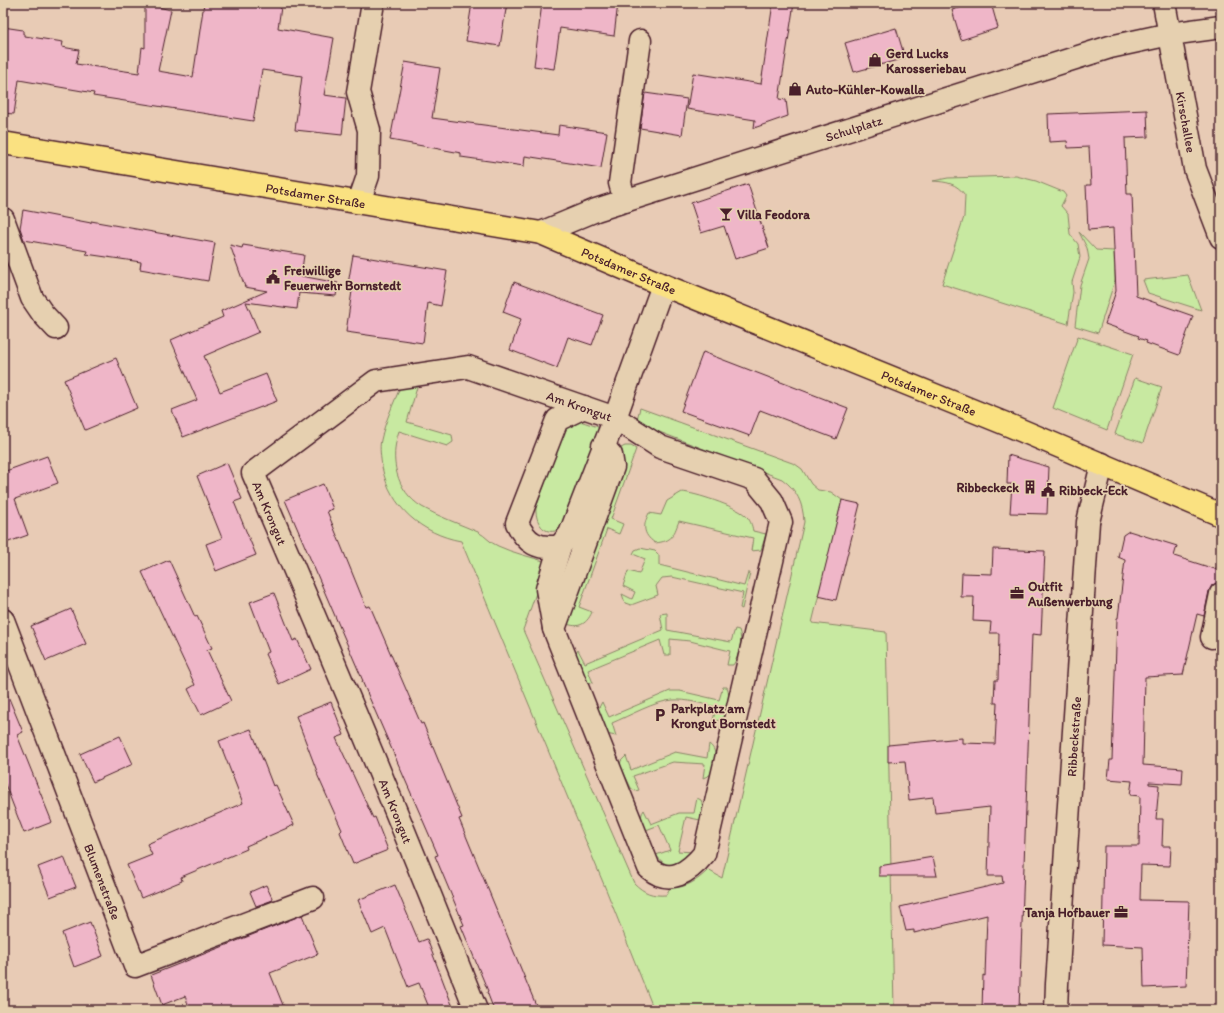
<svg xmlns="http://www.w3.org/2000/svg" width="1224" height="1013" font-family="Itim,sans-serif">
<rect width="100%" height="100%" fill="#e8cbb5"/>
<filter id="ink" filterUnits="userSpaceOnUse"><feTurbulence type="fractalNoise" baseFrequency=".025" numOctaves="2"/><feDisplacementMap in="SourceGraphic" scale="8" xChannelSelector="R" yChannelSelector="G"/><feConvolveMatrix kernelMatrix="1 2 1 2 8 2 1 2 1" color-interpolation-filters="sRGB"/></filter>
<g filter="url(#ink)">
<g fill="#c8e9a1" stroke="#898466">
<path d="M1016,176L1036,181L1063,192L1066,196L1061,206L1068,214L1070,234L1078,244L1080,257L1072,282L1073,292L1068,324L942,284L964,217L965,195C956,183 947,182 933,181L948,178Z"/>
<polygon points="1079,232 1096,250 1114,251 1115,280 1098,333 1075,326 1080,285 1089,259 1087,248"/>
<polygon points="1188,275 1201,310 1148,293 1143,280"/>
<polygon points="1078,336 1133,354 1107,430 1053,408"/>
<polygon points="1135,378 1162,387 1143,443 1115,434"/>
<path d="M418,384L407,422L452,435L453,442L447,446L399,431C389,459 396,491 422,507C439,517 460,524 478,532C486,536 490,543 498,546C513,553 531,557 547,562L523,630L634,883C644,893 652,896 666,895L670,888C686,888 697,881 708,870L722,878L804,522C803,503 797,490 782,479L636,423L640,408L795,464L802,469L811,484L818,490L831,492L842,500L812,623L886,632L894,1010H654L607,892L461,541C422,534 390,507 382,467C381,458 379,448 381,440C385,421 394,403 401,385Z"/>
<path d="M574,419L598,427L600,434L566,525C563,527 558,530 555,531C541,534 535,518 536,508L566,424Z"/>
<path d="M625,446H631L636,449L611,519L623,524L619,534L607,529L579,607L592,612C586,626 576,629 563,622L619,449Z"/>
<path d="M682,492C695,493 735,506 745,515C750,519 752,525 753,531L766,534L761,550L751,551L753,538L679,521C673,536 673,541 655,543C642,534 643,525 649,513L661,515L667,501Z"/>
<polygon points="640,548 655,551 659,555 659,565 744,586 748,573 750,573 742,609 740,608 743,593 672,577 662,578 656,586 658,595 631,605 625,603 622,594 632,599 635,592 623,586 628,571 639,574 645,559 633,554 635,550"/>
<path d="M667,613V630L731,642L735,629L739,630C743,639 739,657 733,665H727L730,651L690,641L670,639V655H664L660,640L588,670L593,683L585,682L575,655L578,650L585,663L663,630L660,614Z"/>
<path d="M723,687H727C731,696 727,713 722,720L713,721L716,707C702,704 687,699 673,700C655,701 629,716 612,723L616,736L606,734L597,711L602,702L609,717L670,691H680L719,700Z"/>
<path d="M709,744C720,752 713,765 710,775L703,778L705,764L673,762L633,776L639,790L635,791L631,788L620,765L621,761L626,756L631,770L675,752L707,758Z"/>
<path d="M697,798L701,800C704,807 702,812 700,820L686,817L678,851L693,852L675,866C666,865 662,863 656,855L670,850L659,825L646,830C642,822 639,817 644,810L651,824L679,813H694Z"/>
</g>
<g fill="#efb6c8" stroke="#4a1f2b">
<polygon points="204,3 253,3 281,7 278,28 334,38 324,95 346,98 342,135 295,130 302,76 262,70 253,121 93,96 94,93 19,80 14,114 3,113 3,27 23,30 23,34 25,34 25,36 63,42 62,47 79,50 76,64 139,73 142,47 145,48 145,4 171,10 158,71 193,77"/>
<polygon points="472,3 507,3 500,46 466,41"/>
<polygon points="542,3 618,3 614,36 560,28 554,69 534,66"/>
<polygon points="773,3 794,3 779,99 786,100 788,116 754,128 755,120 687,109 693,73 761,84"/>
<polygon points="977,3 991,3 998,28 961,40 952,10"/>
<polygon points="896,28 905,58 854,72 845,43"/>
<polygon points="405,62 440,68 432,118 558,135 559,125 607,132 601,168 525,156 524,166 461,157 461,153 390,140"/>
<polygon points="645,93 687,99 682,135 640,128"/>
<polygon points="1147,110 1148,137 1125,138 1127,194 1132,194 1136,296 1193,316 1179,355 1146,343 1147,341 1138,338 1139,336 1105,324 1116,291 1113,228 1088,230 1086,185 1091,185 1089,147 1068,148 1067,141 1049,142 1048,114"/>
<polygon points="748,184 769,248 735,259 724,226 701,233 691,203"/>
<polygon points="23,210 91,223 91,221 215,243 208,281 140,269 141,262 86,254 87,251 24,240 20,228"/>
<polygon points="230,245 242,248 243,245 304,255 301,276 338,283 336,296 299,293 297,309 246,302 259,332 204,356 220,392 266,374 277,401 183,437 172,410 197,400 171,340 223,317 221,311 267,291 245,287"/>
<polygon points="353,255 447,271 441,306 428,303 423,343 346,332 352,291 347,290"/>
<polygon points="514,282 603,315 592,345 568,337 557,368 510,350 521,319 503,312"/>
<polygon points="703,352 848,408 836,439 760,410 750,436 681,411"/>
<polygon points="116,358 137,408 85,430 64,380"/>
<polygon points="1008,455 1049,467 1047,514 1010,513 1012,484 1007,484"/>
<polygon points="47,456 58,483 15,499 28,535 3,544 3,472"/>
<polygon points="227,463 242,499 234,502 256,555 216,571 206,544 222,538 197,476"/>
<polygon points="323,484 333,509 327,511 366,607 370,606 421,724 423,723 462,818 459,819 538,1010 494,1010 487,992 488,991 461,926 464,925 435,856 438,855 362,681 363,681 285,500"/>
<polygon points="842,500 860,504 836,600 818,596"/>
<polygon points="1129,531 1177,546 1174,556 1221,571 1221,582 1212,585 1209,591 1204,616 1197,614 1183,675 1145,677 1143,765 1183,768 1182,784 1149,782 1149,784 1159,785 1156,819 1163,819 1162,846 1171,846 1170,866 1141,865 1140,900 1189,901 1186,986 1144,988 1143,947 1102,945 1104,846 1139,846 1140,796 1130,795 1132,781 1108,779 1110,760 1112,760 1117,618 1118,618 1125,560 1118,557 1123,535"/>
<polygon points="993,549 1045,551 1041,635 1032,634 1019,1010 982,1010 983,975 985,976 987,915 914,933 914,930 906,931 900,907 1003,883 1002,876 988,876 990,807 935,813 933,797 909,800 905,761 888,762 888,745 962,738 962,743 995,744 997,703 994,703 995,680 998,680 999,633 990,633 991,622 973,621 974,597 961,597 962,573 992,574"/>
<polygon points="169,560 195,617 197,616 212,648 207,650 231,701 201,715 188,689 195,685 142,572"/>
<polygon points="274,593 293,641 297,639 311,669 279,684 265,654 269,652 250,602"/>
<polygon points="71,609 86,644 46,661 31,626"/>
<polygon points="3,684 23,732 17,735 52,822 24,833 3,779"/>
<polygon points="331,702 344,735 336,738 373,818 375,817 388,850 353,864 340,832 342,830 317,774 318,774 296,716"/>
<polygon points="251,729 273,786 276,785 294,825 246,846 247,849 181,877 182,881 141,898 127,865 152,855 147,844 243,803 219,741"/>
<polygon points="120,736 133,764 93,782 80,754"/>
<polygon points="64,857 76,887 50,897 38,867"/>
<polygon points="933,857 937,876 879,876 879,866"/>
<polygon points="266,885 273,900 256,906 250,892"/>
<polygon points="395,885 419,942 427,939 454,1010 430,1010 419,983 408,987 385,928 372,934 358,900"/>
<polygon points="302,915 318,954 270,973 285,1010 190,1010 185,996 162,1005 151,975"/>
<polygon points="90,922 103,956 74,967 62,933"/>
</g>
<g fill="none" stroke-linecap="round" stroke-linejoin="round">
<g stroke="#4a1f2b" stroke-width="25">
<g id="minor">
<path id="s1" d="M1164,3L1195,169L1221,237"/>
<polyline points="625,201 620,183 640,41"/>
<polyline points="359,202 368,176 369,130 358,92 373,3"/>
<polyline points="3,219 32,298 43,314 56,328"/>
<path id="s2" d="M541,233L596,210L1110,47L1170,34L1221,27"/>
<path d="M584,407L557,420L517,523C526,543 538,550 560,546L570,534L615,418L663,285"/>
<path id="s3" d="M3,620L135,966L313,898"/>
<polyline points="554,628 547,589 560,546"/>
<polyline points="1212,637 1221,594"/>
<path id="s4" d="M476,1010C405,830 330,651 253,473L376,381L468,367L615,418L660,447L754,479L772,501L781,522L704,854C689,872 670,886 649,868L554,629L613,467L611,455L603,446"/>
<path id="s5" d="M1056,1010L1057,984L1088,522L1102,464"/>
</g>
</g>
<g stroke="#4a1f2b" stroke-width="25">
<g id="major">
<path id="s6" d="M3,143L541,233L663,285L1011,426L1221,515"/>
</g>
</g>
<use href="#minor" stroke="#e6d0b0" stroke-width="22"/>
<use href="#major" stroke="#fae181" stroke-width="22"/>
</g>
</g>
<defs>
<g id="shop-bare" transform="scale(1.08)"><path d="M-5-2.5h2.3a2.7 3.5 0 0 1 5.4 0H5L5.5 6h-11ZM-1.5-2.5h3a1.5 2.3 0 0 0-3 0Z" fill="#4a1f2b" stroke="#e6d0b0" stroke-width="2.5" paint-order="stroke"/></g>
<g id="bar-bare" transform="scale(1.08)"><path d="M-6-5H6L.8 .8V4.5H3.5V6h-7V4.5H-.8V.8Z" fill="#4a1f2b" stroke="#e6d0b0" stroke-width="2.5" paint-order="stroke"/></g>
<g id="civic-bare" transform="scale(1.08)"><path d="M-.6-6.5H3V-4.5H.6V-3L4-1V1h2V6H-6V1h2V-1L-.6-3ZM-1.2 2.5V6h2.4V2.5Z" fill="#4a1f2b" stroke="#e6d0b0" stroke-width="2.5" paint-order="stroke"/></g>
<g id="building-bare" transform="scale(1.08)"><path d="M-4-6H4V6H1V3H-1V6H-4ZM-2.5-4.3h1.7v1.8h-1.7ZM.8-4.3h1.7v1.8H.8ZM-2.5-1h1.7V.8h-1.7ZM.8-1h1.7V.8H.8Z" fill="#4a1f2b" stroke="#e6d0b0" stroke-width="2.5" paint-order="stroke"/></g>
<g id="office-bare" transform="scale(1.08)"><path d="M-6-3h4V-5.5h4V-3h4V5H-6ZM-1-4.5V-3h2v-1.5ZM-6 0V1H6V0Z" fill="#4a1f2b" stroke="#e6d0b0" stroke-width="2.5" paint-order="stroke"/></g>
<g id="parking-bare" transform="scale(1.08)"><path d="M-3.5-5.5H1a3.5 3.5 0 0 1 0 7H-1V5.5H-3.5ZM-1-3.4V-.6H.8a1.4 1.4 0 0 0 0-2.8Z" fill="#4a1f2b" stroke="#e6d0b0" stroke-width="2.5" paint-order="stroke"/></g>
</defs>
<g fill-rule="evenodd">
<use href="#shop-bare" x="875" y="60"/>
<use href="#shop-bare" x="795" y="89"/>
<use href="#bar-bare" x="726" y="214"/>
<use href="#civic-bare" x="273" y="277"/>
<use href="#building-bare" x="1030" y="487"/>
<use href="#civic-bare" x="1048" y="490"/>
<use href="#office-bare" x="1017" y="593"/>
<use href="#parking-bare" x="660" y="715"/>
<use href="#office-bare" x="1121" y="912"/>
</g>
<g text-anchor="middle" stroke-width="3.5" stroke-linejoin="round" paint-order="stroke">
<g font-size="13" font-weight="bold" fill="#4a1f2b" stroke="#e6d0b0" text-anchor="start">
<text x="886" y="58">Gerd Lucks<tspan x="886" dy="15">Karosseriebau</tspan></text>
<text x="806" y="94">Auto-Kühler-Kowalla</text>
<text x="737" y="219">Villa Feodora</text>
<text x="284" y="275">Freiwillige<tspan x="284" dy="15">Feuerwehr Bornstedt</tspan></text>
<text x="1019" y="492" text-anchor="end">Ribbeckeck</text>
<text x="1059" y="495">Ribbeck-Eck</text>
<text x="1028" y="591">Outfit<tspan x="1028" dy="15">Außenwerbung</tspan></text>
<text x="671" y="713">Parkplatz am<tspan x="671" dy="15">Krongut Bornstedt</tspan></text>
<text x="1110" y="917" text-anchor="end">Tanja Hofbauer</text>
</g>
<g font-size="13" fill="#4a1f2b" stroke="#e6d0b0">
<text dy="5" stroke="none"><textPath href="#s1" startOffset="121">Kirschallee</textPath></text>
<text dy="5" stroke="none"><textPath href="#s2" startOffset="330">Schulplatz</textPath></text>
<text dy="5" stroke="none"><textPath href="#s6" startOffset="317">Potsdamer Straße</textPath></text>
<text dy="5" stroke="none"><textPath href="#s6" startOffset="641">Potsdamer Straße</textPath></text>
<text dy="5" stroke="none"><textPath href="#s6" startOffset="965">Potsdamer Straße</textPath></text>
<text dy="5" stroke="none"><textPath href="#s4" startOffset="946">Am Krongut</textPath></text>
<text transform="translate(270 513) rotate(67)" y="5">Am Krongut</text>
<text dy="5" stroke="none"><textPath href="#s5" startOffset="274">Ribbeckstraße</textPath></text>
<text transform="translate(396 811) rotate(68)" y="5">Am Krongut</text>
<text dy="5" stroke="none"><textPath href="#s3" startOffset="280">Blumenstraße</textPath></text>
</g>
</g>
<rect width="1224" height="1013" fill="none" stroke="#e6d0b0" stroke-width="16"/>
<rect x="8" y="8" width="1208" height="997" fill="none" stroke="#4a1f2b" stroke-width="1.5" filter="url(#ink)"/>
</svg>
